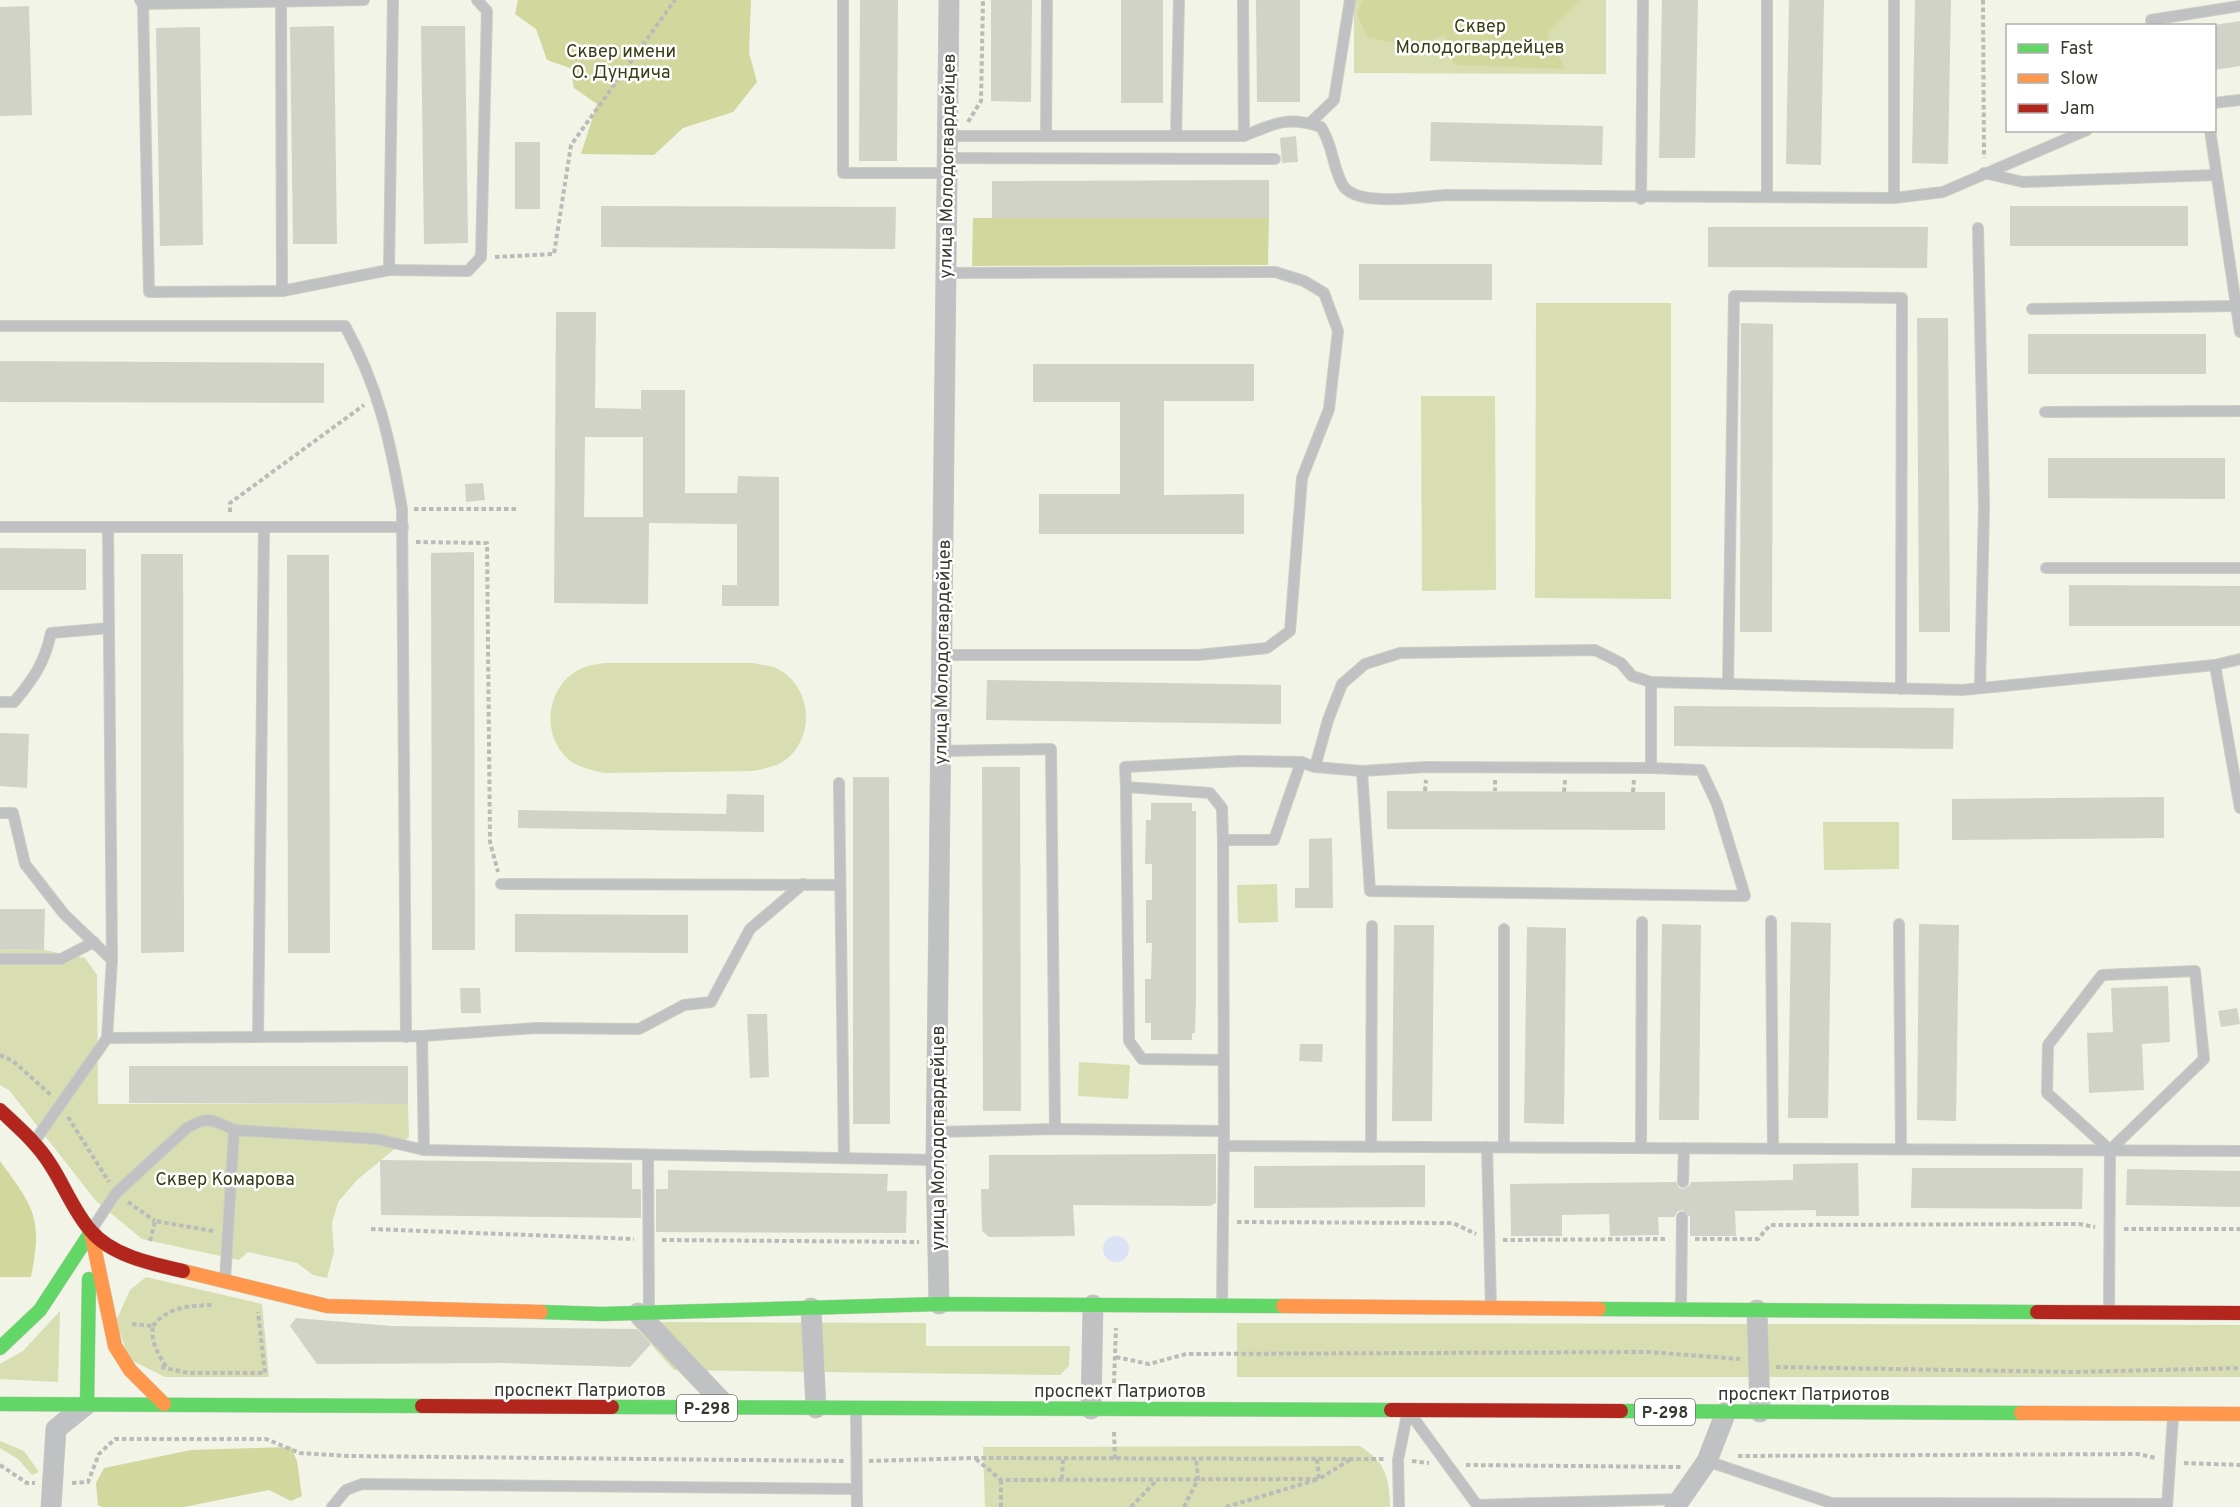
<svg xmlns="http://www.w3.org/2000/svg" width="2240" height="1507" font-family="Overpass,sans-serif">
<rect width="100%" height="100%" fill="#f2f4e7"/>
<g fill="#d8deb1">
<polygon points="1354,0 1606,0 1606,74 1354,73"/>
<polygon points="1536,303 1671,303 1671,599 1535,598"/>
<polygon points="1421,396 1495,396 1496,590 1422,591"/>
<path d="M603,663H753C760,665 770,665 776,668C809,684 816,729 791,755C781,766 767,768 753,771L603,773C589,769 575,767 565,756C540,730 549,684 580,669C587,665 596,665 603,663Z"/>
<polygon points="1823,822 1899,822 1899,869 1824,870"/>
<polygon points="1277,884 1278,922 1238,923 1237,885"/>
<polygon points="0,949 44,950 85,958 97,975 98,1104 408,1104 409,1137 357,1180 338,1202 332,1223 334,1252 327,1278 313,1275 297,1263 248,1252 239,1260 142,1239 96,1201 9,1090 0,1085"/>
<polygon points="1079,1062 1130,1065 1128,1099 1078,1096"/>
<polygon points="146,1277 262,1304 269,1377 165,1377 129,1359 116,1321 130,1290"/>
<polygon points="60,1311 58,1382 0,1379 0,1364 23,1351"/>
<polygon points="631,1322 926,1323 926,1346 1070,1346 1069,1366 1060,1375 674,1370"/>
<polygon points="1237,1323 2240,1325 2240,1377 1237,1377"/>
<polygon points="0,1441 24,1451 39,1472 32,1475 18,1459 0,1448"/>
<path d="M1360,1446C1386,1463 1389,1477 1390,1507H985L983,1447Z"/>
</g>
<g fill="#d2d89d">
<polygon points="518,0 751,0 749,53 757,82 733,112 683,128 654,155 581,154 597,104 574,88 570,68 547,60 536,29 515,14"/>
<polygon points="1362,0 1581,0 1547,34 1565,69 1454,65 1444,35 1411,47 1367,37 1357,15"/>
<polygon points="973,218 1269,218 1268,265 972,266"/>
<path d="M0,1161C34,1208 43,1217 31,1277H0Z"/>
<polygon points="291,1447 297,1461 302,1496 291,1501 269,1490 184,1507 102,1507 98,1505 96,1483 104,1468 191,1450"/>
</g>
<circle fill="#dce2f6" cx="1116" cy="1249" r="13"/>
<g fill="#d1d2c8" fill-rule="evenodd">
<polygon points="860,0 898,0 897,161 859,161"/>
<polygon points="991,0 1032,0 1031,102 991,101"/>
<rect x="1121" y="0" width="42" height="103"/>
<polygon points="1256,0 1300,0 1300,102 1257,102"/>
<polygon points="1662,0 1698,0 1695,158 1659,158"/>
<polygon points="1789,0 1824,0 1821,165 1786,164"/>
<polygon points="1915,0 1951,0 1948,164 1912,163"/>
<polygon points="29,6 32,115 0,116 0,7"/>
<polygon points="2240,21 2240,66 2214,70 2214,25"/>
<polygon points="334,26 337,244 293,244 290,27"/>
<polygon points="421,26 465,26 468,243 424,244"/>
<polygon points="200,27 203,245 160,246 156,28"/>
<polygon points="1431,122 1603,126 1602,165 1430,161"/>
<polygon points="1296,136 1298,162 1282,163 1280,138"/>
<rect x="515" y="142" width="25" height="67"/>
<polygon points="1269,180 1269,218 992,218 992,181"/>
<polygon points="601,206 896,207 895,249 601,247"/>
<rect x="2010" y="206" width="178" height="40"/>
<polygon points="1708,227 1928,227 1927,268 1708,267"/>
<rect x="1359" y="264" width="133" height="36"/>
<path d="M556,312H596L595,408L641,409V390H685V493H737L738,476L779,477V606H722V585H737V524L649,523L648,604L554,603ZM585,437H643V517H584Z"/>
<polygon points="1917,318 1948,318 1950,632 1919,632"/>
<polygon points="1741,323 1773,324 1772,632 1740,632"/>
<rect x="2028" y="334" width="178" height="40"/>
<polygon points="0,361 324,363 324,403 0,402"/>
<polygon points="1033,364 1254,364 1254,401 1164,401 1164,495 1244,494 1244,534 1039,534 1039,494 1120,494 1120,402 1033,402"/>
<polygon points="2048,458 2225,458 2225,499 2048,498"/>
<polygon points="483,483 485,500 466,502 465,484"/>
<polygon points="0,548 86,549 86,590 0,590"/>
<polygon points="474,552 475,950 432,950 431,553"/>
<polygon points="141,554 183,554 184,952 141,953"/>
<polygon points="287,555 329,555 330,953 288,953"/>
<polygon points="2069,585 2240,586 2240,626 2069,626"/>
<polygon points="987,680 1281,685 1281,724 986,720"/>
<polygon points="1674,706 1954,708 1953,749 1674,746"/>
<polygon points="0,733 29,734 27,788 0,786"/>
<polygon points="982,767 1020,767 1021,1111 983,1111"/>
<polygon points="853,777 889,777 890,1124 853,1124"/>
<polygon points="1387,791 1665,792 1665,830 1387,829"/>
<polygon points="727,794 764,795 764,832 518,828 518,810 726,814"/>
<polygon points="2164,797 2164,838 1952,840 1952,799"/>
<polygon points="1151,803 1192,803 1192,811 1196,811 1196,993 1195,1033 1192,1033 1192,1040 1151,1040 1151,1023 1145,1023 1145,979 1151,979 1152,943 1146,943 1146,900 1152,900 1152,864 1145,864 1146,820 1151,820"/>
<polygon points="1332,838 1333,908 1295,908 1295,888 1309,888 1309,839"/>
<polygon points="0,909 45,909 44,950 0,949"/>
<polygon points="515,914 688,915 688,953 515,952"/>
<polygon points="1791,922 1831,923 1828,1118 1788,1118"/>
<polygon points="1662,924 1701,925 1699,1120 1659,1120"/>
<polygon points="1919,924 1959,925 1956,1121 1917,1120"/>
<polygon points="1394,925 1434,925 1432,1121 1392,1121"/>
<polygon points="1527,927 1566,928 1564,1124 1524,1123"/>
<polygon points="2168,986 2170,1042 2142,1044 2144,1090 2089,1093 2087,1033 2113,1032 2111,988"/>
<polygon points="460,988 480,988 481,1013 461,1013"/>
<polygon points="2237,1008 2240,1024 2221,1027 2218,1011"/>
<polygon points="747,1014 767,1014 769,1077 750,1078"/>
<polygon points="1300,1044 1323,1044 1322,1062 1299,1061"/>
<polygon points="129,1066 408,1066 408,1104 129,1103"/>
<polygon points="1216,1154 1216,1203 1210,1206 1073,1205 1075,1236 989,1237 982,1231 981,1189 989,1189 989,1155"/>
<polygon points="380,1160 632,1163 632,1189 641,1189 641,1218 381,1215"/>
<polygon points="1858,1163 1859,1216 1816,1216 1816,1210 1735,1211 1736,1236 1690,1236 1690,1217 1683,1210 1678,1211 1674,1217 1658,1217 1659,1235 1610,1236 1609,1214 1562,1215 1562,1236 1511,1236 1510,1184 1676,1182 1679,1188 1683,1189 1689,1186 1691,1182 1793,1180 1793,1164"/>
<polygon points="1425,1165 1425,1207 1254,1208 1254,1166"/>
<polygon points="1912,1168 2083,1168 2082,1209 1911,1208"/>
<polygon points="2127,1169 2240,1171 2240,1207 2126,1205"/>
<polygon points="668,1170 888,1174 887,1191 907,1191 906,1233 656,1232 656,1189 668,1189"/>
<polygon points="296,1318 391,1326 637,1329 651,1344 630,1367 503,1363 317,1364 290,1326"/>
</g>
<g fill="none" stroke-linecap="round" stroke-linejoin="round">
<g stroke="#cccec3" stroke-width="12">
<g id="lane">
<polyline points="140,0 143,4 364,0"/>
<polyline points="843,0 843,173 947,173"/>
<path d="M1243,0L1244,136C1275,123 1288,116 1321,127C1333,146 1332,164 1342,184C1354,208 1422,197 1445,195L1894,198L1943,192L2087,130"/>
<polyline points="1767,0 1767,197"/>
<polyline points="143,4 149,292 282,291 281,2"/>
<polyline points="2151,20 2240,6"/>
<polyline points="2214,103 2240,100"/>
<polyline points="1310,123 1334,100 1350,0"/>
<polyline points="2210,130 2240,332"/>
<polyline points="1176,135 1179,0"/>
<polyline points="947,136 1244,136"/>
<polyline points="1046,136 1047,0"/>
<polyline points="947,158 1275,159"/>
<polyline points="1984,173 2023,182 2216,175"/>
<polyline points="1894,198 1894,0"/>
<polyline points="1641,199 1643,0"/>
<polyline points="1978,228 1984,506 1980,687"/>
<polyline points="389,270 468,271 481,257 487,11 477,0"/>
<polyline points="282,291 389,270 393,0"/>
<polyline points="2032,309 2236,306"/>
<path d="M0,326H345C379,388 390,440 402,509L406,1037"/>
<polyline points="2045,412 2240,411"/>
<polyline points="0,527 403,527"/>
<polyline points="2046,568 2240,568"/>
<polyline points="942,655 1198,655 1267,648 1290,631 1302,478 1329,409 1338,331 1324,293 1304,281 1275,272 946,273"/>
<polyline points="2215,665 2240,808"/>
<polyline points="1728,684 1734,296 1902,298 1901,689"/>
<path d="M0,702H14C33,680 45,662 51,633L109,628"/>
<polyline points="941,751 1051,749 1055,1129"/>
<polyline points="1315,767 1328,720 1342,684 1365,664 1400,653 1595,650 1621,663 1632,676 1651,682"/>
<polyline points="1362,771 1370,891 1745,896 1717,804 1701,770 1651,768"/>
<polyline points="839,783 844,1157"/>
<polyline points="1126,787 1125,767 1241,761 1301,762 1315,767 1362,771 1426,767 1651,768 1651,682 1962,690 2215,665 2240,659"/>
<polyline points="0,813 13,813 25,864 64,914 112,960"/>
<polyline points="501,884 840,885"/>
<polyline points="1771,921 1773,1149"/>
<polyline points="1899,924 1901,1149"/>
<polyline points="1504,929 1504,1147"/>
<polyline points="0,959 61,959 94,942"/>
<polyline points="422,1036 536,1028 639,1029 684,1005 711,1002 750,929 803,884"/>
<polyline points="258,1037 264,527"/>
<polyline points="107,1038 422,1036 424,1150"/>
<polyline points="1222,1060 1142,1059 1129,1041 1126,787 1210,793 1222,808 1223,840"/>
<polyline points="1224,1131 1223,840 1274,840 1301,762"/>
<polyline points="936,1132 1055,1129 1224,1131 1222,1306"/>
<polyline points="34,1142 107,1038 112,960 108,527"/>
<polyline points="1224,1146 2240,1151"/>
<polyline points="1371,1147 1372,926"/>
<polyline points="1487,1147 1491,1308"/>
<polyline points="1641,1148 1642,922"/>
<polyline points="648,1155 649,1313"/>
<polyline points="1683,1182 1684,1148"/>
<path d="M92,1229L116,1193L187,1128C208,1115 213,1120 234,1130"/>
<polyline points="225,1281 234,1130 377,1139 424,1150 936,1160"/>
<polyline points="1681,1309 1682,1217"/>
<polyline points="2109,1312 2110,1150 2204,1059 2195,971 2102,975 2048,1045 2047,1093 2110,1150"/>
<polyline points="856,1411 857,1507"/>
<polyline points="1412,1416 1477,1505 1681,1499"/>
<polyline points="1707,1461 1831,1503 2167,1504"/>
<polyline points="332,1507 346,1490 362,1484 856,1489"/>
<polyline points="1399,1507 1398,1460 1407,1415"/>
<polyline points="2167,1507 2173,1417"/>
</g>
</g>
<g stroke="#cccec3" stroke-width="21">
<g id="street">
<polyline points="939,1304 936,1160 949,0"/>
<polyline points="811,1308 816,1408"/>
<polyline points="1757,1310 1760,1412"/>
<polyline points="638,1313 728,1408"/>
<polyline points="1091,1409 1093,1305"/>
<polyline points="51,1507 56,1429 87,1404"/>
<polyline points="1675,1507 1707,1461 1726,1412"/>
</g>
</g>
<g stroke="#cccec3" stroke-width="15">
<g id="fast">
<polyline points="1599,1309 2037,1312"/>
<polyline points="541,1312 602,1314 939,1304 1283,1306"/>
<polyline points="0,1348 40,1310 91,1232"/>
<polyline points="0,1404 422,1406"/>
<polyline points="87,1404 89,1279"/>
<polyline points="612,1407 1391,1410"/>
<polyline points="1621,1411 2021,1413"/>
</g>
</g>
<g stroke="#cccec3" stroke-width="15">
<g id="slow">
<polyline points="91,1232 115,1346 130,1370 164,1404"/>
<polyline points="183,1271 327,1306 541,1312"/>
<polyline points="1283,1306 1599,1309"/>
<polyline points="2021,1413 2240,1414"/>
</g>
</g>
<g stroke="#cccec3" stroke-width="15">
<g id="jam">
<path d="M0,1110C18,1127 37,1143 50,1164C64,1185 74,1212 91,1231C112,1256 153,1264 183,1271"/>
<polyline points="2037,1312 2240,1313"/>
<polyline points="422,1406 612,1407"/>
<polyline points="1391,1410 1621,1411"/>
</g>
</g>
<g stroke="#bbbbb9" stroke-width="4" stroke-dasharray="4.5 3" stroke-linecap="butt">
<polyline points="1983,0 1984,158"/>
<polyline points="968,122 981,101 983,0"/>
<polyline points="495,257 554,254 571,145 675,0"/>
<polyline points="414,509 516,509"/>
<polyline points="230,512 230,503 364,405"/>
<polyline points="416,542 487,543 490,842 498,872"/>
<polyline points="1495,780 1495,791"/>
<polyline points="1425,791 1426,780"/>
<polyline points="1564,792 1565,780"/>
<polyline points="1633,792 1634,780"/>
<polyline points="0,1055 13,1061 51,1095"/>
<polyline points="68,1117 109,1182"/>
<polyline points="128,1202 155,1221"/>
<polyline points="1237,1222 1453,1223 1476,1234"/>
<polyline points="371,1229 634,1239"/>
<polyline points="2124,1229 2240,1229"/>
<polyline points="1695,1239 1758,1239 1770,1225 2079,1224 2095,1227"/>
<polyline points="662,1240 919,1242"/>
<polyline points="1503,1240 1667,1239"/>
<polyline points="150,1241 155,1221 213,1231"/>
<path d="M132,1324L153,1326C150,1342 159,1355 167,1368"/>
<path d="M153,1326C167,1307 191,1305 214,1305"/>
<polyline points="1116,1357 1149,1364 1186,1354 1648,1352 1740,1359"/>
<polyline points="161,1367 188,1373 265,1373 258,1312"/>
<polyline points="1776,1367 2075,1372 2240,1368"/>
<polyline points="1114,1383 1116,1328"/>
<polyline points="1114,1432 1115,1459"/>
<polyline points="1738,1456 2138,1454 2156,1458"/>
<polyline points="976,1459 1001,1480 1319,1479 1351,1459"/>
<polyline points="869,1461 975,1458 1384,1459"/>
<polyline points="1412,1461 1429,1463"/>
<polyline points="2184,1463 2240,1465"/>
<polyline points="0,1465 27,1483 35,1483"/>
<polyline points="1466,1465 1681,1467"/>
<polyline points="1062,1479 1063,1459"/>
<polyline points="1001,1480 1001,1507"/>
<polyline points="72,1483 88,1482 99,1454 115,1439 266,1439 300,1453 348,1456 844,1461"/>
<polyline points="1131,1507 1157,1480"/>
<polyline points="1184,1507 1198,1479 1196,1458"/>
<polyline points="1226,1507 1319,1479 1317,1459"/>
</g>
<use href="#lane" stroke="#c0c1c2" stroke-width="10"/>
<use href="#street" stroke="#c0c1c2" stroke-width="20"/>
<use href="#fast" stroke="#63d668" stroke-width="14"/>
<use href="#slow" stroke="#ff974d" stroke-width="14"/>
<use href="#jam" stroke="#b3261e" stroke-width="14"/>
</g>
<g text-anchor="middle" stroke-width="5" stroke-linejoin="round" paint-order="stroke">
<g fill="#fff" stroke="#74746d" stroke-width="1.5">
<rect x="677" y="1395" width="60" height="26" rx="4.5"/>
<rect x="1635" y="1399" width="60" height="26" rx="4.5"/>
</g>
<g font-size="16" font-weight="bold" fill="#38392f">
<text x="707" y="1414">Р-298</text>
<text x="1665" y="1418">Р-298</text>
</g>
<g font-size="18" fill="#3a3e15" stroke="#fff">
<text x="1480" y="32">Сквер<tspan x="1480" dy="21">Молодогвардейцев</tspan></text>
<text x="621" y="57">Сквер имени<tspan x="621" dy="21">О. Дундича</tspan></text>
<text x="225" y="1185">Сквер Комарова</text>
</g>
<g font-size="18" fill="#38392f" stroke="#fff">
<text transform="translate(947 166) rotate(-89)" y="6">улица Молодогвардейцев</text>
<text transform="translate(942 652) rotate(-89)" y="6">улица Молодогвардейцев</text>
<text transform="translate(938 1138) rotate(-90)" y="6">улица Молодогвардейцев</text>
<text x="580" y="1396">проспект Патриотов</text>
<text x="1120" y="1397">проспект Патриотов</text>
<text x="1804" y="1400">проспект Патриотов</text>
</g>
</g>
<rect x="2006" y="24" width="210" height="108" fill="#ffffff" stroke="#afb0ac" stroke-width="1.5"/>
<rect x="2018" y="44" width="30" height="9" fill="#63d668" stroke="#afb0ac" stroke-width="1.5"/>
<text x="2060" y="54" font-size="18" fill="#38392f">Fast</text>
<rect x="2018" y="74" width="30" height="9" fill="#ff974d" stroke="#afb0ac" stroke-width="1.5"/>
<text x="2060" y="84" font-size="18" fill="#38392f">Slow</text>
<rect x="2018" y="104" width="30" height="9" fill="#b3261e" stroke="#afb0ac" stroke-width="1.5"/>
<text x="2060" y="114" font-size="18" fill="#38392f">Jam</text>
</svg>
